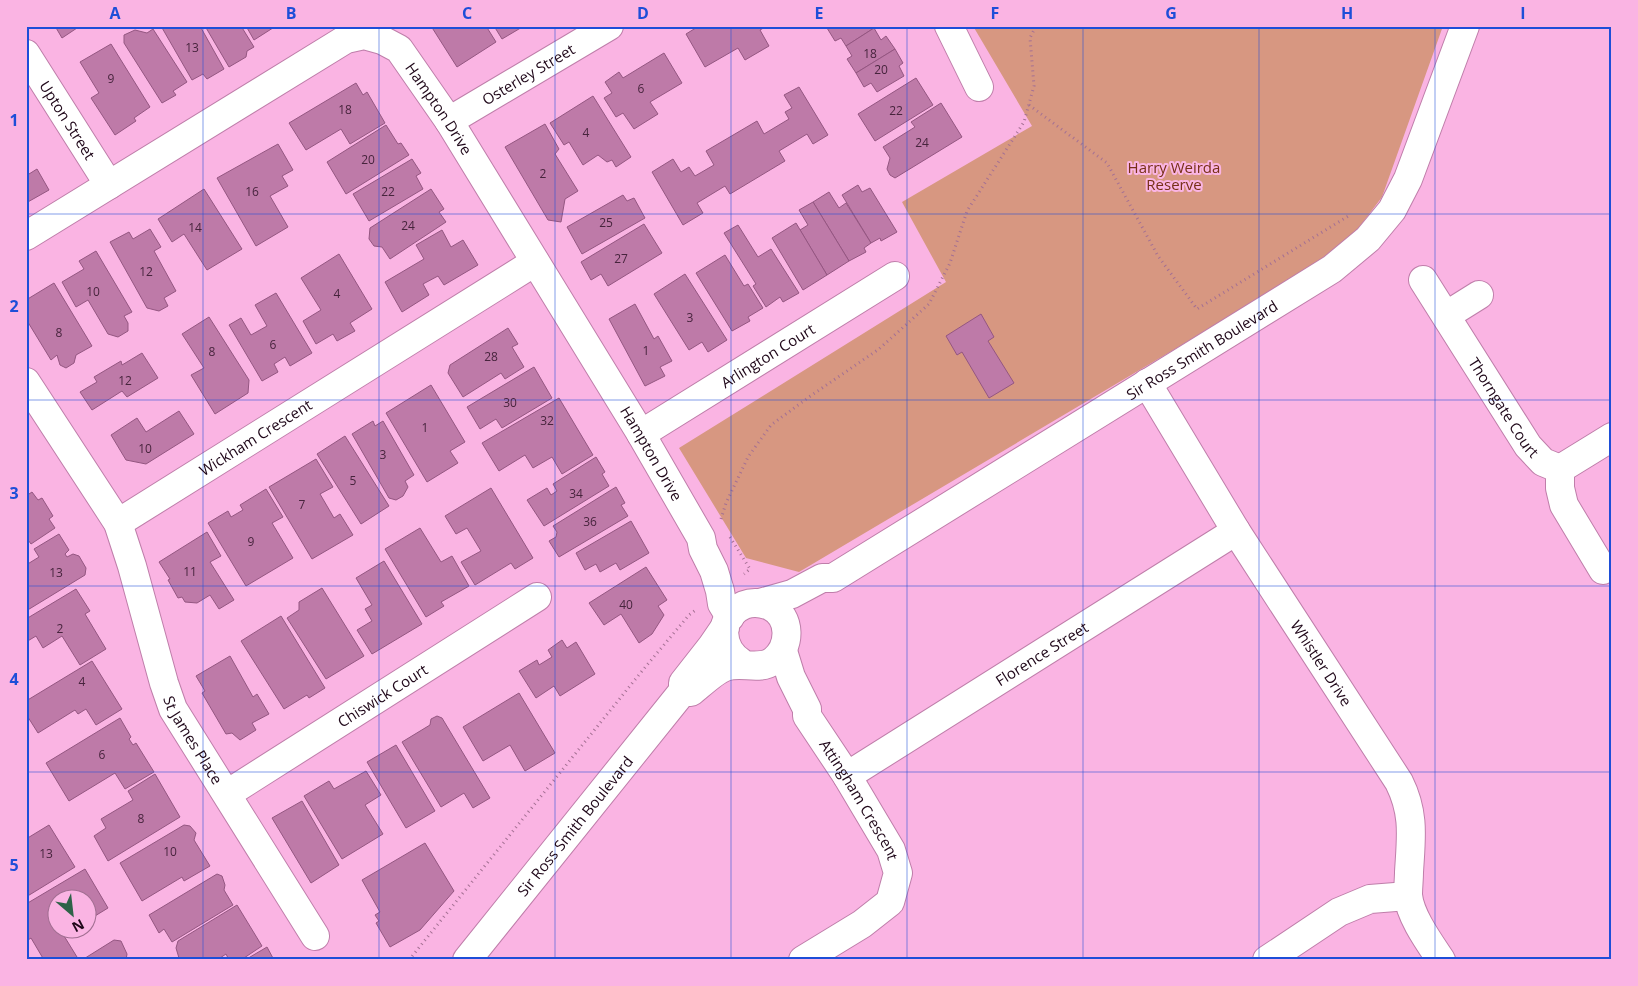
<svg xmlns="http://www.w3.org/2000/svg" width="1638" height="986" font-family="'Open Sans',sans-serif">
  <rect width="100%" height="100%" fill="#fab4e3"/>
  <polygon fill="#d79781" points="973,26 1443,26 1382,197 1342,250 799,572 746,558 679,448 946,282 902,202 1032,126"/>
  <g fill="#be7aa8" stroke="#945681">
    <polygon points="55,26 80,26 62,38"/>
    <polygon points="161,26 200,26 224,69 207,79 203,74 192,80"/>
    <polygon points="205,26 241,26 254,47 247,51 246,57 229,67"/>
    <polygon points="246,26 276,26 254,40"/>
    <polygon points="431,26 486,26 496,42 457,67"/>
    <polygon points="494,26 524,26 502,39"/>
    <polygon points="699,26 767,26 760,30 769,46 745,60 738,48 705,67 686,34"/>
    <polygon points="830,26 873,26 874,28 846,46 841,38 835,41 827,28"/>
    <polygon points="874,28 881,40 886,36 895,49 856,73 847,59 852,56 846,46"/>
    <polygon points="153,29 187,82 173,91 176,95 162,103 124,43 124,35 135,30 147,33"/>
    <polygon points="111,44 150,107 134,118 136,121 115,135 91,98 99,93 80,62"/>
    <polygon points="895,49 903,63 899,66 904,76 877,92 871,83 864,87 856,73"/>
    <polygon points="664,53 682,83 650,102 658,114 634,129 623,113 616,117 604,98 612,93 605,82 619,72 623,78"/>
    <polygon points="916,78 933,105 875,141 858,114"/>
    <polygon points="356,83 363,95 367,92 385,123 350,144 341,129 306,150 289,123"/>
    <polygon points="799,87 828,135 813,144 807,134 779,151 785,161 730,194 725,186 697,203 703,213 683,225 652,172 673,159 681,172 689,167 695,176 714,165 706,151 757,121 764,134 789,119 785,112 792,108 784,95"/>
    <polygon points="593,96 631,157 616,167 612,160 607,162 598,155 583,165 569,142 564,145 550,123"/>
    <polygon points="941,103 962,137 895,178 890,175 887,169 890,158 883,147 915,127 911,122"/>
    <polygon points="545,124 559,149 555,154 578,191 565,199 561,222 548,220 505,147"/>
    <polygon points="386,125 398,144 401,143 409,155 346,194 327,162"/>
    <polygon points="278,144 293,170 282,176 288,186 270,196 288,227 256,246 217,178"/>
    <polygon points="412,159 421,173 416,176 423,189 369,221 353,194"/>
    <polygon points="26,169 29,174 37,169 49,190 26,203"/>
    <polygon points="858,185 862,192 870,188 897,232 881,241 880,238 871,243 842,195"/>
    <polygon points="204,189 242,249 207,270 184,234 172,242 158,219"/>
    <polygon points="431,189 444,209 439,212 446,222 390,259 382,247 374,246 369,239 370,228"/>
    <polygon points="829,192 839,208 846,203 871,243 864,248 866,252 849,261 813,202"/>
    <polygon points="623,195 627,201 634,198 645,218 582,254 567,227"/>
    <polygon points="813,202 849,261 827,275 800,230 808,225 799,210"/>
    <polygon points="796,223 827,275 803,290 772,238"/>
    <polygon points="644,224 662,253 608,286 601,274 591,280 581,262"/>
    <polygon points="738,225 758,257 771,249 799,293 783,302 780,297 766,307 753,286 756,284 724,233"/>
    <polygon points="150,229 161,247 154,251 176,291 164,298 168,306 159,311 147,308 110,242 129,232 133,239"/>
    <polygon points="442,230 451,247 463,240 478,265 444,285 438,276 423,284 429,295 402,312 385,282 424,259 416,245"/>
    <polygon points="96,251 132,312 124,316 128,323 128,331 118,337 108,334 88,300 76,307 62,282 84,269 79,261"/>
    <polygon points="339,254 372,309 350,323 355,331 337,341 333,334 316,344 303,321 321,310 301,278"/>
    <polygon points="725,255 744,286 748,284 763,308 748,317 750,321 732,331 696,273"/>
    <polygon points="685,274 727,340 708,352 702,342 689,350 654,294"/>
    <polygon points="54,283 92,346 76,355 74,363 66,368 60,365 57,355 51,360 26,319 26,300"/>
    <polygon points="276,293 312,353 290,366 285,357 274,364 278,372 262,381 229,325 241,318 251,335 267,326 255,305"/>
    <polygon points="635,304 654,339 658,336 672,361 660,367 665,376 645,386 609,319"/>
    <polygon points="981,314 994,337 988,341 1014,383 989,398 962,352 957,355 946,336"/>
    <polygon points="209,317 249,380 248,393 215,414 191,375 204,368 182,334"/>
    <polygon points="508,328 518,344 512,347 524,367 505,379 501,373 463,397 448,373 450,365"/>
    <polygon points="142,353 158,378 127,397 122,391 92,410 80,392 97,382 94,377 121,361 122,365"/>
    <polygon points="534,367 552,398 502,428 496,419 480,429 467,407"/>
    <polygon points="431,385 465,442 450,451 458,463 427,482 386,413"/>
    <polygon points="559,398 593,455 562,474 552,457 533,468 525,455 499,471 482,443"/>
    <polygon points="179,411 194,434 146,464 126,460 111,435 137,418 146,432"/>
    <polygon points="373,421 375,426 383,421 414,475 405,481 408,487 403,496 396,500 389,498 352,434"/>
    <polygon points="345,436 389,506 361,524 317,454"/>
    <polygon points="596,457 605,472 602,474 609,486 544,526 527,500 547,488 551,495 557,491 553,484"/>
    <polygon points="316,459 333,487 320,494 334,518 340,514 353,535 312,559 269,487"/>
    <polygon points="616,487 625,503 621,505 628,516 559,557 549,541 556,537 557,532 553,526"/>
    <polygon points="491,488 533,558 515,569 511,563 475,585 461,562 481,551 467,528 456,534 445,516"/>
    <polygon points="266,489 283,517 272,523 293,558 246,586 208,523 228,511 231,517 243,510 240,505"/>
    <polygon points="32,492 38,500 42,498 53,516 49,519 55,528 31,544 26,537 26,496"/>
    <polygon points="631,521 649,553 620,570 616,563 600,572 596,564 585,570 576,553"/>
    <polygon points="420,528 441,562 452,556 469,586 441,602 444,606 426,617 385,549"/>
    <polygon points="207,532 221,556 210,562 234,600 219,609 210,595 197,603 185,602 182,597 178,598 168,580 170,579 159,562"/>
    <polygon points="59,534 69,550 65,554 67,557 73,554 79,556 86,568 85,575 26,611 26,565 39,557 34,549"/>
    <polygon points="384,561 422,624 372,654 357,630 372,621 365,609 372,605 356,578"/>
    <polygon points="646,567 667,600 658,606 664,615 652,634 639,643 621,614 604,625 589,603"/>
    <polygon points="322,588 364,656 326,679 287,618 299,610 299,602"/>
    <polygon points="76,589 90,611 85,614 106,649 80,665 62,636 43,648 36,636 26,642 26,619"/>
    <polygon points="281,616 325,688 309,698 307,695 284,709 241,641"/>
    <polygon points="562,640 567,648 576,642 595,674 560,696 554,686 536,698 519,671 537,660 539,665 552,657 548,650"/>
    <polygon points="230,656 253,697 257,694 269,714 252,723 256,730 240,740 232,733 226,734 202,693 205,691 196,676"/>
    <polygon points="92,661 122,709 96,725 86,709 78,714 75,710 38,733 26,714 26,701"/>
    <polygon points="519,693 555,753 525,771 510,745 483,761 463,727"/>
    <polygon points="437,716 442,718 490,798 473,808 464,793 441,807 402,742 430,725 431,719"/>
    <polygon points="120,718 131,737 129,739 133,745 136,743 154,772 125,789 115,773 69,801 46,763"/>
    <polygon points="396,745 435,811 406,828 367,762"/>
    <polygon points="366,771 381,795 365,805 383,834 342,859 304,796 329,781 334,789"/>
    <polygon points="155,774 180,817 108,861 94,836 106,828 101,819 133,800 128,791"/>
    <polygon points="302,801 339,865 311,883 272,818"/>
    <polygon points="49,825 75,867 26,897 26,839"/>
    <polygon points="184,825 190,826 196,833 194,840 210,866 184,881 182,877 142,901 120,863"/>
    <polygon points="425,843 454,891 420,930 390,947 376,923 379,921 375,915 380,912 362,880"/>
    <polygon points="85,869 108,908 90,919 88,916 88,898 58,898 58,928 65,928 61,931 77,957 72,960 44,960 31,938 28,940 26,937 26,904"/>
    <polygon points="217,874 222,876 225,885 224,890 233,905 172,942 164,929 159,933 149,915"/>
    <polygon points="237,905 262,946 241,960 229,960 226,954 217,960 179,958 176,948 178,941"/>
    <polygon points="114,940 121,941 127,954 126,960 82,960"/>
    <polygon points="267,947 274,960 245,960"/>
  </g>
  <g fill="none" stroke-linecap="round" stroke-linejoin="round">
    <defs>
      <g id="minor">
        <polyline points="949,26 979,87"/>
        <path id="s1" d="M 26,54 L 109,185"/>
        <path id="s2" d="M 449,121 L 609,26"/>
        <path id="s3" d="M 26,236 L 346,39 L 364,35 L 382,40 L 399,49 L 449,121 L 641,434 L 701,538 L 703,549 L 714,571 L 720,591 L 722,604 L 730,617"/>
        <path id="s4" d="M 1423,280 L 1528,446 L 1543,462 L 1560,469 L 1560,488 L 1564,505 L 1603,570"/>
        <polyline points="1447,315 1479,295"/>
        <path id="s5" d="M 26,382 L 118,523 L 132,566 L 164,683 L 173,709 L 315,936"/>
        <path id="s6" d="M 1147,383 L 1236,531 L 1399,782 C 1415,814 1411,838 1409,872 C 1409,879 1408,888 1408,895 C 1410,916 1429,942 1441,960"/>
        <path id="s7" d="M 641,434 L 895,276"/>
        <polyline points="1560,469 1612,437"/>
        <path id="s8" d="M 118,523 L 535,262"/>
        <path id="s9" d="M 760,603 L 792,594 L 822,578 L 833,578 L 1332,269 L 1368,239 L 1392,210 L 1408,179 L 1465,26"/>
        <path id="s10" d="M 783,651 L 791,677 L 807,709 L 807,716 L 847,776 L 891,850 L 898,873 L 890,902 L 862,924 L 803,960"/>
        <path d="M 686,692 L 691,692 C 700,685 714,671 725,667 C 741,661 759,671 773,661 C 791,647 792,617 770,606 C 762,603 752,602 744,605 C 716,617 720,649 742,663"/>
        <path id="s11" d="M 847,776 L 1236,531"/>
        <path id="s12" d="M 227,794 L 537,597"/>
        <path id="s13" d="M 467,960 L 683,691 L 683,683 L 712,646 L 725,627"/>
        <polyline points="1267,960 1339,912 1370,899 1408,896"/>
      </g>
    </defs>
    <use href="#minor" stroke="#bf7eaa" stroke-width="30"/>
    <g stroke="#a47093" stroke-width="3" stroke-dasharray="1 4" stroke-linecap="butt">
      <polyline points="1029,105 1107,163 1158,256 1197,309 1350,215"/>
      <polyline points="721,519 726,503 748,457 771,425 809,397 879,349 929,304 950,263 967,211 1024,122 1034,86 1030,38 1036,26"/>
      <polyline points="730,537 750,569 744,574"/>
      <polyline points="409,960 642,671 689,615 697,609"/>
    </g>
    <use href="#minor" stroke="#fff" stroke-width="28"/>
  </g>
  <path fill="none" stroke="#1d4ed8" stroke-width="1" stroke-opacity="0.55" d="M 203,26 L 203,960M 379,26 L 379,960M 555,26 L 555,960M 731,26 L 731,960M 907,26 L 907,960M 1083,26 L 1083,960M 1259,26 L 1259,960M 1435,26 L 1435,960M 26,214 L 1612,214M 26,400 L 1612,400M 26,586 L 1612,586M 26,772 L 1612,772"/>
  <g text-anchor="middle" dominant-baseline="central" stroke-width="4" stroke-linejoin="round" paint-order="stroke">
    <g font-size="12" fill="#47243d">
      <text x="192" y="47">13</text>
      <text x="870" y="53">18</text>
      <text x="881" y="69">20</text>
      <text x="111" y="78">9</text>
      <text x="641" y="88">6</text>
      <text x="345" y="109">18</text>
      <text x="896" y="110">22</text>
      <text x="586" y="132">4</text>
      <text x="922" y="142">24</text>
      <text x="368" y="159">20</text>
      <text x="543" y="173">2</text>
      <text x="252" y="191">16</text>
      <text x="388" y="191">22</text>
      <text x="606" y="222">25</text>
      <text x="408" y="225">24</text>
      <text x="195" y="227">14</text>
      <text x="621" y="258">27</text>
      <text x="146" y="271">12</text>
      <text x="93" y="291">10</text>
      <text x="337" y="293">4</text>
      <text x="690" y="317">3</text>
      <text x="59" y="332">8</text>
      <text x="273" y="344">6</text>
      <text x="646" y="350">1</text>
      <text x="212" y="351">8</text>
      <text x="491" y="356">28</text>
      <text x="125" y="380">12</text>
      <text x="510" y="402">30</text>
      <text x="547" y="420">32</text>
      <text x="425" y="427">1</text>
      <text x="145" y="448">10</text>
      <text x="383" y="454">3</text>
      <text x="353" y="480">5</text>
      <text x="576" y="493">34</text>
      <text x="302" y="504">7</text>
      <text x="590" y="521">36</text>
      <text x="251" y="541">9</text>
      <text x="190" y="571">11</text>
      <text x="56" y="572">13</text>
      <text x="626" y="604">40</text>
      <text x="60" y="628">2</text>
      <text x="82" y="681">4</text>
      <text x="102" y="754">6</text>
      <text x="141" y="818">8</text>
      <text x="170" y="851">10</text>
      <text x="46" y="853">13</text>
    </g>
    <g font-size="15" fill="#1f0719" stroke="#fab4e3">
      <text stroke="none"><textPath href="#s2" startOffset="92">Osterley Street</textPath></text>
      <text stroke="none"><textPath href="#s3" startOffset="504">Hampton Drive</textPath></text>
      <text stroke="none"><textPath href="#s1" startOffset="78">Upton Street</textPath></text>
      <text stroke="none"><textPath href="#s9" startOffset="512">Sir Ross Smith Boulevard</textPath></text>
      <text stroke="none"><textPath href="#s7" startOffset="149">Arlington Court</textPath></text>
      <text stroke="none"><textPath href="#s4" startOffset="151">Thorngate Court</textPath></text>
      <text stroke="none"><textPath href="#s8" startOffset="162">Wickham Crescent</textPath></text>
      <text stroke="none"><textPath href="#s3" startOffset="909">Hampton Drive</textPath></text>
      <text stroke="none"><textPath href="#s11" startOffset="230">Florence Street</textPath></text>
      <text stroke="none"><textPath href="#s6" startOffset="330">Whistler Drive</textPath></text>
      <text stroke="none"><textPath href="#s12" startOffset="184">Chiswick Court</textPath></text>
      <text stroke="none"><textPath href="#s5" startOffset="399">St James Place</textPath></text>
      <text stroke="none"><textPath href="#s10" startOffset="169">Attingham Crescent</textPath></text>
      <text stroke="none"><textPath href="#s13" startOffset="172">Sir Ross Smith Boulevard</textPath></text>
    </g>
    <g font-size="15" fill="#773017" stroke="#fab4e3">
      <text x="1174" y="167">Harry Weirda<tspan x="1174" dy="17">Reserve</tspan></text>
    </g>
  </g>
  <rect width="1638" height="986" fill="none" stroke="#fab4e3" stroke-width="55"/>
  <g transform="translate(72 914) rotate(152)"><circle r="24" fill="#fab4e3" stroke="#a26f92"/>
  <path d="M0-4L9 19L0 12L-9 19Z" fill="#2e6248"/>
  <text y="-8" font-size="14" font-weight="bold" text-anchor="middle" fill="#1f0719">N</text>
  </g>
  <rect x="28" y="28" width="1582" height="930" fill="none" stroke="#1d4ed8" stroke-width="2"/>
  <g font-size="16" text-anchor="middle" font-weight="bold" fill="#1d4ed8">
    <text x="115" y="19">A</text>
    <text x="291" y="19">B</text>
    <text x="467" y="19">C</text>
    <text x="643" y="19">D</text>
    <text x="819" y="19">E</text>
    <text x="995" y="19">F</text>
    <text x="1171" y="19">G</text>
    <text x="1347" y="19">H</text>
    <text x="1523" y="19">I</text>
    <text x="14" y="126">1</text>
    <text x="14" y="312">2</text>
    <text x="14" y="499">3</text>
    <text x="14" y="685">4</text>
    <text x="14" y="871">5</text>
  </g>
</svg>
